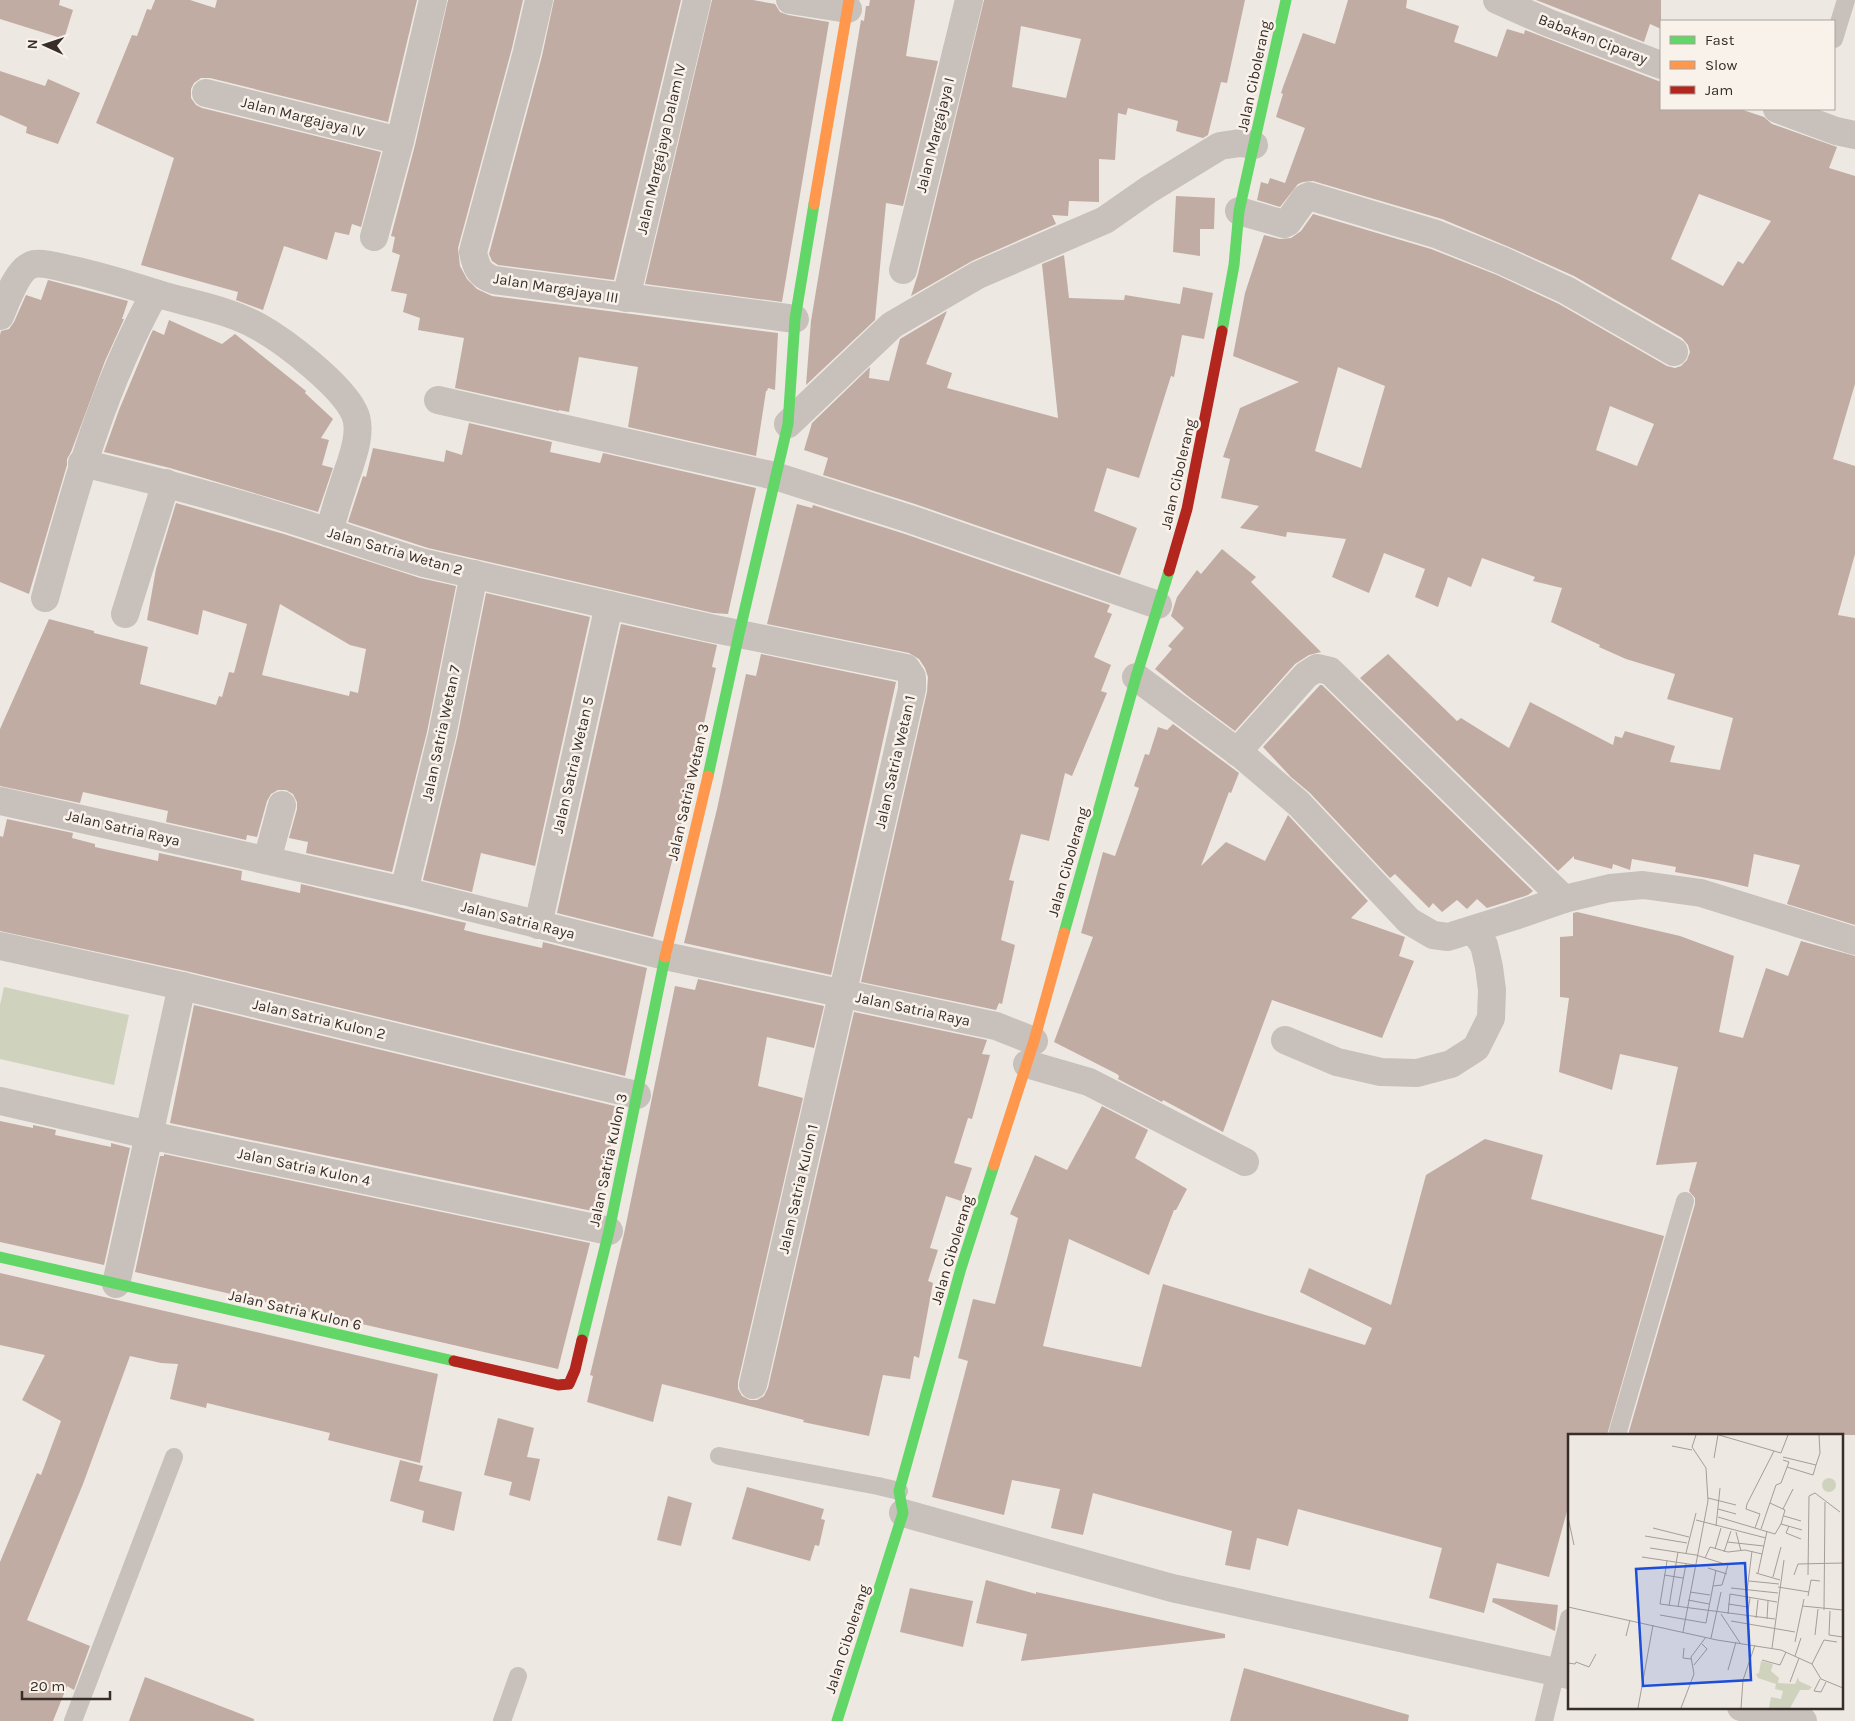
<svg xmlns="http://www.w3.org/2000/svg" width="1855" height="1721" font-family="Karla,sans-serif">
  <rect width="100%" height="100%" fill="#eee8e2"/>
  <polygon fill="#cfd3bd" points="4,987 129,1015 114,1085 0,1059 0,1005"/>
  <g fill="#c1aca4" fill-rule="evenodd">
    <polygon points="0,0 60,0 59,5 73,10 64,39 0,19"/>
    <polygon points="155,0 190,0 215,8 217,0 417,0 388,122 210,78 201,78 194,83 191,89 191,98 196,105 202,108 381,152 361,227 352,224 349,235 335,232 327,260 284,246 263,310 236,300 238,292 141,265 174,158 96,123 132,35 137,36 147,9 151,10"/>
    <polygon points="448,0 523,0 512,48 458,248 460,266 467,279 477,289 492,296 778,333 775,390 768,388 767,391 766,391 756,456 628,427 638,367 579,357 569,412 559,410 559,411 455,388 464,338 418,330 420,318 403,312 407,294 391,291 400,255 392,252 395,237 391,236 415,145"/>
    <polygon points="554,0 681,0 614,280 498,265 492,261 489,254 542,56"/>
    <polygon points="712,0 753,0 775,4 780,12 788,15 829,22 782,302 645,284"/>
    <polygon points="870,0 915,0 906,56 938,61 903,206 886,203 875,320 806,385 811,321 861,20 864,21 866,6 869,6"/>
    <path d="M 984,0 L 1245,0 L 1227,83 L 1221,82 L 1208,135 L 1203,138 L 1182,133 L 1176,131 L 1178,121 L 1128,108 L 1126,115 L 1118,113 L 1115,160 L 1099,159 L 1099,202 L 1069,201 L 1068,216 L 1052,215 L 1056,224 L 972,261 L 911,296 L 918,274 ZM 1021,26 L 1081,39 L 1066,98 L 1012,87 Z"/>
    <path d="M 1348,0 L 1407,0 L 1406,8 L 1459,26 L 1454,42 L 1497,57 L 1507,29 L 1524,34 L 1525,30 L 1661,82 L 1661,109 L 1740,109 L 1764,117 L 1772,124 L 1837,147 L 1829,168 L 1855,176 L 1855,384 L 1833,459 L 1855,466 L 1855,554 L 1838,615 L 1855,618 L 1855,925 L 1787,904 L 1800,865 L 1754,854 L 1748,887 L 1718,880 L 1675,872 L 1676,867 L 1632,859 L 1630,870 L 1613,864 L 1612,869 L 1574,859 L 1574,856 L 1558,871 L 1360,678 L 1388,654 L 1457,721 L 1461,718 L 1509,748 L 1530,702 L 1613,745 L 1615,736 L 1622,738 L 1625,731 L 1675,746 L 1670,762 L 1720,770 L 1733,718 L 1667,699 L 1675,674 L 1626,659 L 1599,647 L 1600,645 L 1551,622 L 1562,588 L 1533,581 L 1535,577 L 1482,558 L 1471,587 L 1448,577 L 1438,607 L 1415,597 L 1425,569 L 1384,553 L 1369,593 L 1332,577 L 1346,539 L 1287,532 L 1286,537 L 1240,528 L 1259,506 L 1221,498 L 1230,459 L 1223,457 L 1240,408 L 1299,382 L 1233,356 L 1245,293 L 1264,235 L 1280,239 L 1291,238 L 1301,231 L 1313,214 L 1431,249 L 1497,275 L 1559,304 L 1667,366 L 1675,368 L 1681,366 L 1687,360 L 1690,352 L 1688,345 L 1682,338 L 1574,276 L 1509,247 L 1442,219 L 1313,181 L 1303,182 L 1298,184 L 1280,207 L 1257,200 L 1261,182 L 1268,184 L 1270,178 L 1285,183 L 1305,128 L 1276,117 L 1283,94 L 1281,93 L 1283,87 L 1303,33 L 1335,44 ZM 1699,194 L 1771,221 L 1743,264 L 1738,261 L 1723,286 L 1671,259 ZM 1338,367 L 1385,386 L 1361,468 L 1315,451 ZM 1610,406 L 1654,424 L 1637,466 L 1596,450 Z"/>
    <polygon points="1536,0 1661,0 1661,29 1650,24 1644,42"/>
    <polygon points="0,71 45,86 48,79 80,93 58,144 26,133 27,127 0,115"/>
    <polygon points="1176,196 1215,198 1214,229 1200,229 1200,256 1173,252"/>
    <polygon points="1064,255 1069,298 1124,300 1125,295 1180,304 1183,287 1213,293 1204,339 1182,335 1174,377 1171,376 1139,478 1107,468 1094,511 1137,528 1120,575 915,504 823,475 828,458 804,450 812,423 870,367 869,378 889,381 900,339 947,311 926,364 952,373 947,388 1058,418 1042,264"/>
    <polygon points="48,280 128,301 122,319 124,319 105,361 71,452 67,459 67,465 29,594 0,582 0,335 1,331 9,329 14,322 26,295 41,300"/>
    <polygon points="169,320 222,344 235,334 306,391 305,393 333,419 321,438 329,440 322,465 333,468 318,512 170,468 104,452 119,410 150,336 153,330 164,335"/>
    <polygon points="469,423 552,442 550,452 600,463 603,453 756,488 728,614 713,613 428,548 348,522 363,476 366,477 373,448 444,462 446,450 462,455"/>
    <path d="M 176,503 L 284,534 L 420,578 L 456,586 L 427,732 L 392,872 L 306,853 L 308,842 L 289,838 L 297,809 L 297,802 L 293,794 L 286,790 L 278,790 L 271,794 L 267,801 L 257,837 L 247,835 L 246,840 L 166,822 L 168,811 L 83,792 L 80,803 L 0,786 L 0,729 L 49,619 L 94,631 L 94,633 L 148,647 L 140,684 L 216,705 L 219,696 L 222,697 L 229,672 L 234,673 L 247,624 L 203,610 L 198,635 L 147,620 L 156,569 ZM 280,604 L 350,645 L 366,649 L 358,693 L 350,691 L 349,696 L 262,675 Z"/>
    <polygon points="797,504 812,508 813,505 905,534 1110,605 1107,612 1112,614 1094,657 1111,665 1101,691 1107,693 1072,776 1065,773 1049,841 1021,834 1009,880 1014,881 1001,940 1015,945 1002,1004 999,1003 996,1010 861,982 927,692 928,677 925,668 919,659 909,653 767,624"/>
    <polygon points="1222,549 1256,577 1251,582 1321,652 1309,655 1295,664 1235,731 1188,696 1155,669 1172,649 1168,646 1184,628 1171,616 1177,597 1197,570 1201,574"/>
    <polygon points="486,593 590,617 535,866 481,853 472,892 423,880 457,738"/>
    <polygon points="621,624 717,645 712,667 716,668 687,801 653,937 557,913"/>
    <polygon points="761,654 896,682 831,975 684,943 717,809 746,674 756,676"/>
    <polygon points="1320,685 1322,685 1533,891 1528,895 1487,908 1477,899 1467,909 1457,900 1442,912 1433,903 1429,908 1395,874 1390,878 1310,793 1291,777 1263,747"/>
    <polygon points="1173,724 1239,773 1231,793 1229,792 1201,866 1226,842 1265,861 1288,815 1368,901 1351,918 1405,937 1399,956 1414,961 1382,1038 1272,1000 1223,1132 1163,1100 1162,1102 1118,1079 1119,1076 1117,1074 1054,1042 1093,937 1081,933 1103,852 1115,856 1139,788 1134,786 1145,754 1149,755 1158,727 1167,730"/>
    <polygon points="7,819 73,833 72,838 95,844 95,847 158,861 159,853 242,871 241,880 300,893 301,884 466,923 464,930 480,934 542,948 543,942 647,968 625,1076 186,971 0,931 0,836 3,837"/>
    <polygon points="1577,912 1680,936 1734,956 1719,1032 1743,1038 1766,968 1788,976 1801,941 1855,956 1855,1435 1628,1435 1695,1204 1695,1198 1689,1191 1697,1162 1656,1165 1678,1067 1620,1054 1612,1090 1559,1072 1569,998 1560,997 1560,937 1573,936 1573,913"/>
    <polygon points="698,979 824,1006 814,1048 767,1037 758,1086 803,1098 738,1382 738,1389 742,1396 750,1400 757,1400 764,1396 768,1388 854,1012 987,1040 982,1054 990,1055 972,1119 968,1118 954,1163 972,1168 961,1201 946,1196 930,1248 938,1250 928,1281 933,1283 919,1358 914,1356 910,1379 883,1375 869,1436 803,1422 804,1420 662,1384 653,1422 587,1402 593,1376 590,1375 624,1234 675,986 695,990"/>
    <polygon points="194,1005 619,1107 597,1212 170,1123"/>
    <polygon points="1102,1106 1148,1130 1135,1158 1187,1189 1176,1210 1174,1210 1149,1275 1069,1239 1043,1346 1141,1367 1163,1284 1365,1345 1372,1328 1300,1292 1309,1268 1391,1305 1426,1175 1485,1139 1543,1155 1531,1199 1664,1236 1607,1435 1569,1435 1569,1504 1549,1577 1497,1563 1484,1613 1429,1598 1442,1548 1298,1509 1288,1546 1257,1538 1250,1570 1225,1565 1232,1531 1093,1493 1083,1535 1051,1528 1060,1489 1012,1480 1004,1515 932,1497 968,1361 958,1358 973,1299 995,1304 1018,1218 1010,1214 1035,1155 1067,1170"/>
    <polygon points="0,1121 33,1128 33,1125 56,1130 55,1135 111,1147 111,1143 130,1148 104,1265 0,1242"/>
    <polygon points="164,1154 590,1243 558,1369 135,1272 160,1156 164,1156"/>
    <polygon points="0,1273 438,1374 420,1463 328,1440 330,1433 207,1403 206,1408 170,1399 178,1364 161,1363 130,1356 83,1484 27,1620 90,1646 74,1690 67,1686 53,1721 0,1721 0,1562 37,1473 41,1475 61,1421 22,1400 45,1355 0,1345"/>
    <polygon points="498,1418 534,1428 527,1457 540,1459 530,1501 509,1495 512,1482 484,1475"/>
    <polygon points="400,1460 423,1466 419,1481 462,1492 454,1531 422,1522 424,1511 390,1501"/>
    <polygon points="747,1487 824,1509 821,1519 825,1520 819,1546 815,1545 810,1561 732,1539"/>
    <polygon points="668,1496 692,1503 681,1546 657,1540"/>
    <polygon points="986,1580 1036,1594 1036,1592 1225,1634 1225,1638 1021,1661 1027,1634 976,1623"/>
    <polygon points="910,1588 973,1601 963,1647 900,1632"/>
    <polygon points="1493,1598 1558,1605 1555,1631 1492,1602"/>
    <polygon points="1244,1668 1409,1715 1408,1721 1230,1721"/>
    <polygon points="145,1677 254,1719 254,1721 129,1721"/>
  </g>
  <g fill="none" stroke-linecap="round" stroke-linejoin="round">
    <g stroke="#c7c0bb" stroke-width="18">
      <polyline points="1834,39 1846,0"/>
      <polyline points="1617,1435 1685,1201"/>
      <polyline points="719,1456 878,1486 899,1491"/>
      <polyline points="73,1721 174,1457"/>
      <polyline points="502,1721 518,1676"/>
      <polyline points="1544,1721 1569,1618"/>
    </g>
    <g stroke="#c7c0bb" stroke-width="28">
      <path d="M 539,0 L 527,52 L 473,252 C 476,267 479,275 494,280 L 795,319"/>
      <polyline points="790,0 848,9"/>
      <polyline points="1497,0 1549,23 1661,65"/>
      <polyline points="206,93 400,141"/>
      <polyline points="1777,109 1836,131 1855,135"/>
      <polyline points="1239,211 1284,224 1288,222 1305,198 1309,196 1436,234 1503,261 1566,290 1674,352"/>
      <polyline points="374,237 400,141 433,0"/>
      <polyline points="903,270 969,0"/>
      <polyline points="626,298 697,0"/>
      <path d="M 0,316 C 6,302 18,267 34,264 C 45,262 58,267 68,269 C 98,275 126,284 155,293 C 190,304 227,309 259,327 C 286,342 341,385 354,412 C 365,433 348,468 342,489 C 337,503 333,518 329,532"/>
      <polyline points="438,400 775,476 910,519 1158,605"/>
      <polyline points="788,424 892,325 978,275 1105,220 1148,190 1220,146 1240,143 1254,145"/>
      <path d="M 82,463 C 145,478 208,494 269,513 C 321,528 372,548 424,563 L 710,628 L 906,668 L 912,677 L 912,689 L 753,1385"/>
      <path d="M 45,598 C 74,493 101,389 155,293"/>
      <polyline points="125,614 166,483"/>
      <polyline points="1136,677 1243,756 1299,804 1409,921 1433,935 1448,937 1515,916 1564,899 1610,888 1643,885 1701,893 1855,941"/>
      <polyline points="1237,752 1306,675 1317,668 1330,671 1564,899"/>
      <polyline points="0,801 404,891 665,956 996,1026 1034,1041"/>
      <polyline points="267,860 282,805"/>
      <polyline points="404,891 442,735 474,574"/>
      <polyline points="538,925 609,605"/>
      <polyline points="0,946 182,986 637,1095"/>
      <polyline points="1285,1040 1337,1062 1381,1072 1417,1073 1451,1064 1476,1048 1491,1018 1492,990 1489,967 1484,945 1473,930"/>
      <polyline points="1027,1064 1089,1082 1245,1162"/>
      <polyline points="0,1101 149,1135 609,1231"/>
      <polyline points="116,1284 182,986"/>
      <polyline points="903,1513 1172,1588 1569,1675"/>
      <polyline points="1741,1707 1803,1721"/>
    </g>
    <g stroke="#63d668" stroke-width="11">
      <polyline points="1222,331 1234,265 1239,211 1286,0"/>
      <polyline points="708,776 739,634 788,424 795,319 814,204"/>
      <polyline points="1064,933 1136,677 1169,571"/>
      <polyline points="0,1257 454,1361"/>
      <polyline points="582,1340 609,1231 665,957"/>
      <polyline points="837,1721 903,1513 899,1491 961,1268 994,1165"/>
    </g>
    <g stroke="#ff974d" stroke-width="11">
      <polyline points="814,204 849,0"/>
      <polyline points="665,957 708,776"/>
      <polyline points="994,1165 1034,1041 1064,933"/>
    </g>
    <g stroke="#b3261e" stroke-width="11">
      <polyline points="1169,571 1187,509 1222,331"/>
      <polyline points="454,1361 558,1385 569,1384 575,1370 582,1340"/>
    </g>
  </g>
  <g text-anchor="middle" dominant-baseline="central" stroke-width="5" stroke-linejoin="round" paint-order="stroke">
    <g font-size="15" fill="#372d29" stroke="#f9f2ea">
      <text transform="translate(1593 39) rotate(21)">Babakan Ciparay</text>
      <text transform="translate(1254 76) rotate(-78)">Jalan Cibolerang</text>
      <text transform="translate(303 117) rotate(14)">Jalan Margajaya IV</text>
      <text transform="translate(935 135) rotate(-76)">Jalan Margajaya I</text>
      <text transform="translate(661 149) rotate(-77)">Jalan Margajaya Dalam IV</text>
      <text transform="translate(556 288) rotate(9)">Jalan Margajaya III</text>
      <text transform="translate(1178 474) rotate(-77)">Jalan Cibolerang</text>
      <text transform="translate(395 551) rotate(16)">Jalan Satria Wetan 2</text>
      <text transform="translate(441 733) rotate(-78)">Jalan Satria Wetan 7</text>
      <text transform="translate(895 762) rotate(-77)">Jalan Satria Wetan 1</text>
      <text transform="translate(573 765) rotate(-77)">Jalan Satria Wetan 5</text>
      <text transform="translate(688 792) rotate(-77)">Jalan Satria Wetan 3</text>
      <text transform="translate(123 828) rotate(13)">Jalan Satria Raya</text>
      <text transform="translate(1068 862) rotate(-74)">Jalan Cibolerang</text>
      <text transform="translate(518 920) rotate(14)">Jalan Satria Raya</text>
      <text transform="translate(913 1009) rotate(12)">Jalan Satria Raya</text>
      <text transform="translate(319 1019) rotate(13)">Jalan Satria Kulon 2</text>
      <text transform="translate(608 1160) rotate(-78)">Jalan Satria Kulon 3</text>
      <text transform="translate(304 1167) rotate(12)">Jalan Satria Kulon 4</text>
      <text transform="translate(798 1189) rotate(-77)">Jalan Satria Kulon 1</text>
      <text transform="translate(952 1250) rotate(-73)">Jalan Cibolerang</text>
      <text transform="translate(295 1310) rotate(13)">Jalan Satria Kulon 6</text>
      <text transform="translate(847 1639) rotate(-72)">Jalan Cibolerang</text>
    </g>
  </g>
  <g transform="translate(1568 1434)">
    <rect width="275" height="275" fill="#eee8e2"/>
    <path d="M254 51a7 7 0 1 1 14 0a7 7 0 1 1-14 0ZM 193,227 L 205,230 L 203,237 L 211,244 L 210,249 L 227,250 L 230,243 L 231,247 L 244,253 L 241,256 L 232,256 L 222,274 L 201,274 L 203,263 L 213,265 L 215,257 L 207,255 L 208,250 L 190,244 L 188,240 L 191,239 Z" fill="#cfd3bd"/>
    <path fill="none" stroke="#a59d98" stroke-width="1" d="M 151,1 L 213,19 L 220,1M 104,12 L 124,16M 215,23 L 248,31 L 252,19 L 251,1M 146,24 L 150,1M 219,33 L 245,41 L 248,31M 140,64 L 168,71M 202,69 L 217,76 L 213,90 L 234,96M 150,75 L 168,80M 215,75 L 225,55M 216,82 L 233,87M 0,83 L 6,111M 150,83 L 207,100 L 213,90M 128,86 L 198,104M 148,92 L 152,54M 221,92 L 218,99 L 233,105M 85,94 L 121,103M 187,94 L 192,80 L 178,75 L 179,70 L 206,17M 193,95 L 208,51 L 213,49 L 221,28 L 215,26M 168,98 L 173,117M 77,102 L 119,109M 159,108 L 196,112M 82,114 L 128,121 L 160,131 L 154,151 L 145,152M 147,115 L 153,94M 156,118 L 163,97M 118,119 L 128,79M 74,123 L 127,131M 137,124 L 142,113 L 160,118 L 177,116 L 194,120M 99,127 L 92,170 L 207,185M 140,134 L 159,140M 188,139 L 212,146M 190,139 L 199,97M 96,141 L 115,144M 226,141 L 230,130 L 275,129M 240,141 L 241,62 L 247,59 L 272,78M 205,143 L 213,113M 181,147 L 211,150M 210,153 L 241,158M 163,154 L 210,159M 179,157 L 184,117M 122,158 L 142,161M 240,162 L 243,146 L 252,147M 120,166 L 141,170M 160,170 L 180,173M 101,172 L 110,118M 234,172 L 275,176M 0,173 L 149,206 L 213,216 L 244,230 L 253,245 L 275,254M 110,173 L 118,130M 256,176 L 257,68M 262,177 L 261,201 L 275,203M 153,180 L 172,209M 160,180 L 162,160 L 209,168M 92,181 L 138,189 L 148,136M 179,183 L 182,164M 188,184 L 190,166M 199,185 L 200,167M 163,187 L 227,198M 115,198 L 140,67 L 138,34 L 124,13 L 128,1M 247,201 L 250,175M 58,202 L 62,186M 143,204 L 153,158M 227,208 L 236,165M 116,214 L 115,224 L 123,225M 204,214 L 216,126M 227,222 L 233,204M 194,226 L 212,231 L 218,218M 0,229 L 7,230 L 8,228 L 21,233 L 28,220M 244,230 L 256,206 L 269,208M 126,231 L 139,215 L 134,210M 160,236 L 168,208M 252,245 L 246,257 L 253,258 L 258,248M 222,248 L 231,224M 70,274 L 85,191M 113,274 L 126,240 L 123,223 L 138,203M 173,274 L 175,246 L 187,211"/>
    <path fill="#1d4ed8" fill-opacity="0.15" stroke="#1d4ed8" stroke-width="2.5" d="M 177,129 L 183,246 L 75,252 L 68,135 Z"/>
    <rect width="275" height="275" fill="none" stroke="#372d29" stroke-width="2.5"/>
  </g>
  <rect x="1660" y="20" width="175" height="90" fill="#f9f2ea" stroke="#aba39d"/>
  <rect x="1670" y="36" width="25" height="8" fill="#63d668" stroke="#aba39d"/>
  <text x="1705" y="45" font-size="15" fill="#372d29">Fast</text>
  <rect x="1670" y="61" width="25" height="8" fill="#ff974d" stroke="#aba39d"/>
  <text x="1705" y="70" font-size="15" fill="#372d29">Slow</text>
  <rect x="1670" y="86" width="25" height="8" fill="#b3261e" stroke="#aba39d"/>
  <text x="1705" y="95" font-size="15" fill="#372d29">Jam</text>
  <g transform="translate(45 45) rotate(273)" stroke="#f9f2ea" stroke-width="4" paint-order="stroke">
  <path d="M0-4L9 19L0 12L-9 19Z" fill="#372d29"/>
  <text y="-8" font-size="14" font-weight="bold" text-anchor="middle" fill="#372d29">N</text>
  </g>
  <path d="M22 1691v8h88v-8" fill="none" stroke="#372d29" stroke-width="2.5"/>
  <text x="30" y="1691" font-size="15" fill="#372d29" stroke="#f9f2ea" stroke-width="4" paint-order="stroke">20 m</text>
</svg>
